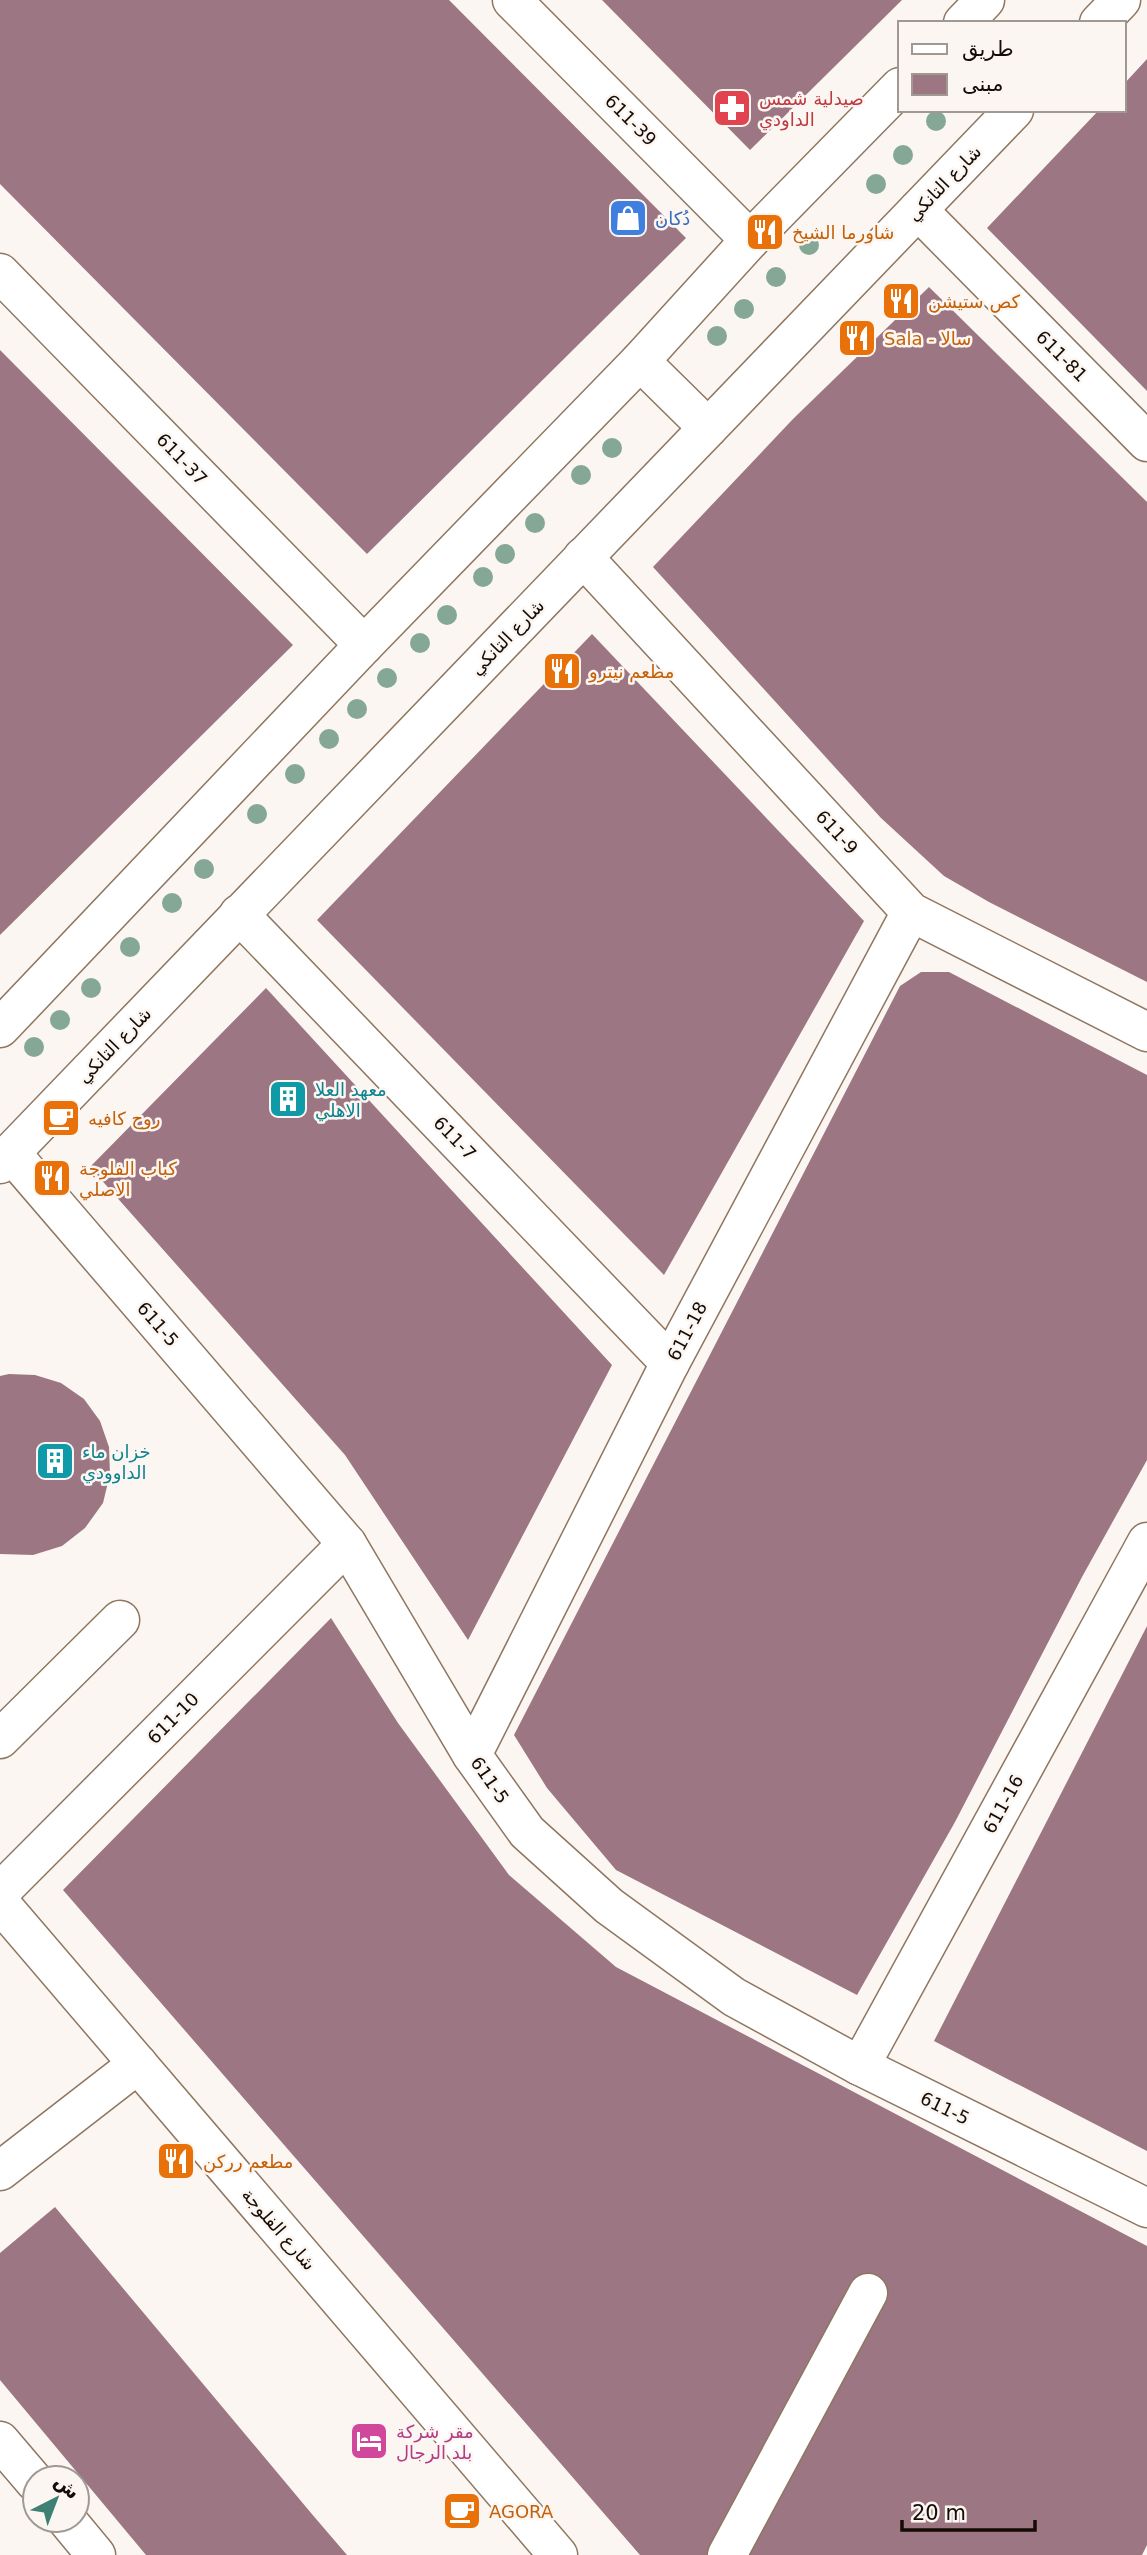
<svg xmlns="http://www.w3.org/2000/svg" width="1147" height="2555" font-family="'DejaVu Sans','Noto Sans Arabic',sans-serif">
  <rect width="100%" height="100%" fill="#fbf6f1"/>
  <g fill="#9c7682">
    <polygon points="0,0 449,0 686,238 367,554 0,184"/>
    <polygon points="602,0 902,0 750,150"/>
    <polygon points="1147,59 1147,391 987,228 1099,110 1124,110 1124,84"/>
    <polygon points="929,287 1147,502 1147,982 989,902 944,876 881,818 653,567 793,419"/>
    <polygon points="0,350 293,645 0,935"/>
    <polygon points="592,634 864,921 664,1275 317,920"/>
    <polygon points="921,972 949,972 1147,1075 1147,1460 1082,1577 955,1822 857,1995 616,1870 547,1788 514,1735 900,986"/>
    <polygon points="266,988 612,1365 468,1640 345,1455 90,1167"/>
    <polygon points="9,1374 35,1375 61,1383 84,1399 100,1421 109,1447 110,1474 103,1503 85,1528 62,1546 33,1555 0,1554 0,1376"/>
    <polygon points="331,1618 398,1723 509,1875 616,1967 1147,2246 1147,2545 1142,2555 640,2555 63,1890"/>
    <polygon points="1147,1626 1147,2151 934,2041"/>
    <polygon points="55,2207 311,2513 347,2555 146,2555 0,2380 0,2253"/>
  </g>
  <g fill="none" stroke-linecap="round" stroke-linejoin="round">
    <defs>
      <g id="minor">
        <polyline points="512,0 750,240"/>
        <polyline points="963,23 985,0"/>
        <polyline points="1099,23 1121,0"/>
        <polyline points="918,210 1147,442"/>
        <polyline points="0,273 364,645"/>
        <polyline points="640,361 708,428"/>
        <polyline points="583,557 911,912 1147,1032"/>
        <polyline points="239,914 670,1363"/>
        <polyline points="0,1028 364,645 640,361 750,240 900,87"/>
        <polyline points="11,1153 347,1544 472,1755 527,1832 609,1906 734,1997 860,2066 1147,2208"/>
        <polyline points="0,1164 1014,110"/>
        <polyline points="0,1739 120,1620"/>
        <polyline points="472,1755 670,1363 911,912"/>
        <polyline points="0,1892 347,1544"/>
        <polyline points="0,1903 558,2555"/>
        <polyline points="860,2066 1147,1542"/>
        <polyline points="0,2171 138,2064"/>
        <polyline points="0,2441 35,2482"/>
        <polyline points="67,2520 96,2555"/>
        <polyline points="727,2555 868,2293"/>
      </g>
    </defs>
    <use href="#minor" stroke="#8f7660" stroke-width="41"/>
    <use href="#minor" stroke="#fff" stroke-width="38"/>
  </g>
  <g fill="#85a795">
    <circle cx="936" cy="121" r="10"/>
    <circle cx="903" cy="155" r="10"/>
    <circle cx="876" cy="184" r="10"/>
    <circle cx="809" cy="245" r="10"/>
    <circle cx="776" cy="277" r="10"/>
    <circle cx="744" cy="309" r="10"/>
    <circle cx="717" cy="336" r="10"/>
    <circle cx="612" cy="448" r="10"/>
    <circle cx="581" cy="475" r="10"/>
    <circle cx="535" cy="523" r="10"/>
    <circle cx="505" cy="554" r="10"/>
    <circle cx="483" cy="577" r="10"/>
    <circle cx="447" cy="615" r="10"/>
    <circle cx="420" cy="643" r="10"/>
    <circle cx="387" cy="678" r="10"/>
    <circle cx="357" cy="709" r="10"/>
    <circle cx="329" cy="739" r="10"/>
    <circle cx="295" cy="774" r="10"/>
    <circle cx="257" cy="814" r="10"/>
    <circle cx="204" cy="869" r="10"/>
    <circle cx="172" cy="903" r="10"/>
    <circle cx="130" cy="947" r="10"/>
    <circle cx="91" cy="988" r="10"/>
    <circle cx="60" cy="1020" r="10"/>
    <circle cx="34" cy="1047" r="10"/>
  </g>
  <defs>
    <symbol id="pharmacy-square" viewBox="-11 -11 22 22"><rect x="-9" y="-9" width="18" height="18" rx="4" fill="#e0444e" stroke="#fbf6f1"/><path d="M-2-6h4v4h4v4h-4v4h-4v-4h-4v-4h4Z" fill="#fff"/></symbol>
    <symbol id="shop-square" viewBox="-11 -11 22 22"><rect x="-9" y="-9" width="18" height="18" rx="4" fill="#3f7fe0" stroke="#fbf6f1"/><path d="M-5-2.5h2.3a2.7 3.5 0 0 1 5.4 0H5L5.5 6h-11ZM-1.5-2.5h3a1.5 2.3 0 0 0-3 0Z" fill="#fff"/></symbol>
    <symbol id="restaurant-square" viewBox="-11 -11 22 22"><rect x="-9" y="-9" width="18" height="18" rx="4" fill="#e8710a" stroke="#fbf6f1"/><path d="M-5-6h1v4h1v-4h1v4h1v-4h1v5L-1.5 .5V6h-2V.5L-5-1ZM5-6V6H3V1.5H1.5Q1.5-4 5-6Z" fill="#fff"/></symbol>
    <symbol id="building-square" viewBox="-11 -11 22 22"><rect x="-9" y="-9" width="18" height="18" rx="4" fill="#0f9aa8" stroke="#fbf6f1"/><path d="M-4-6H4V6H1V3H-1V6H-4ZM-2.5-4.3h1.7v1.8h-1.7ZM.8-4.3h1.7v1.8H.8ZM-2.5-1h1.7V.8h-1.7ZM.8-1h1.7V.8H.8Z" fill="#fff"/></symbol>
    <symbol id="cafe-square" viewBox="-11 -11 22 22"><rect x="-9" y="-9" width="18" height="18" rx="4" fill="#e8710a" stroke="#fbf6f1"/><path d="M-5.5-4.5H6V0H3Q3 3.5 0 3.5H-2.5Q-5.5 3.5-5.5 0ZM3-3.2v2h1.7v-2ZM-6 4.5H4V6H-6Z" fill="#fff"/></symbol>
    <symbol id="hotel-square" viewBox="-11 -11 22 22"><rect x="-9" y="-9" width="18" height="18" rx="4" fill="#d1479c" stroke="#fbf6f1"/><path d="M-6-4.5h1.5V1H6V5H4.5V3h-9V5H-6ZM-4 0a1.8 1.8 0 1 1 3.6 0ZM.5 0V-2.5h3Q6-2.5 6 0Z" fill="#fff"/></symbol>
  </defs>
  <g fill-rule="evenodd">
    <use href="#pharmacy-square" x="710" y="86" width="44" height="44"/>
    <use href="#shop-square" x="606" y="196" width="44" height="44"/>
    <use href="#restaurant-square" x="743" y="210" width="44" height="44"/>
    <use href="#restaurant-square" x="879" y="279" width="44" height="44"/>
    <use href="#restaurant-square" x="835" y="316" width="44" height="44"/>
    <use href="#restaurant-square" x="540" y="649" width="44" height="44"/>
    <use href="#building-square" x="266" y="1077" width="44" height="44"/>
    <use href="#cafe-square" x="39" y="1096" width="44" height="44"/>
    <use href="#restaurant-square" x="30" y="1156" width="44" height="44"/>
    <use href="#building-square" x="33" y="1439" width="44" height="44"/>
    <use href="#restaurant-square" x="154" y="2139" width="44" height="44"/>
    <use href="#hotel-square" x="347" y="2419" width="44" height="44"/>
    <use href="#cafe-square" x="440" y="2489" width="44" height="44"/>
  </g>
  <g text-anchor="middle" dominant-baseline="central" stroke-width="5" stroke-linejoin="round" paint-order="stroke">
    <g font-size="18" fill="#be3a42" stroke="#fbf6f1" text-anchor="start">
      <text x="759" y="98">صيدلية شمس<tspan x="759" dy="21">الداودي</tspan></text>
    </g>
    <g font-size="18" fill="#150c05" stroke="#fbf6f1">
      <text transform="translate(631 120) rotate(45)">611-39</text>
      <text transform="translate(944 183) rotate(-46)">شارع التانكي</text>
      <text transform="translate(1062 356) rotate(45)">611-81</text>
      <text transform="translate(182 459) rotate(46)">611-37</text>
      <text transform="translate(507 637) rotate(-46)">شارع التانكي</text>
      <text transform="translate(837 832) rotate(47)">611-9</text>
      <text transform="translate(114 1045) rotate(-46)">شارع التانكي</text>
      <text transform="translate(455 1138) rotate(46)">611-7</text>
      <text transform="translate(158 1324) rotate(49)">611-5</text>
      <text transform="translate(687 1331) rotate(-62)">611-18</text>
      <text transform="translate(173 1718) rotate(-45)">611-10</text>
      <text transform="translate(490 1780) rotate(55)">611-5</text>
      <text transform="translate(1003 1804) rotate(-61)">611-16</text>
      <text transform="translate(945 2108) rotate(26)">611-5</text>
      <text transform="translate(279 2229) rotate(49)">شارع الفلوجة</text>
    </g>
    <g font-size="18" fill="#366cbe" stroke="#fbf6f1" text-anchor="start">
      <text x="655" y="218">دُكان</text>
    </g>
    <g font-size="18" fill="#c56008" stroke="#fbf6f1" text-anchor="start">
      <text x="792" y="232">شاورما الشيخ</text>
      <text x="928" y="301">كص ستيشن</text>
      <text x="884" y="338">Sala - سالا</text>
      <text x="589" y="671">مطعم نيترو</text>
      <text x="88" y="1118">روح كافيه</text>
      <text x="79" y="1168">كباب الفلوجة<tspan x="79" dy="21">الاصلي</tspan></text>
      <text x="203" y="2161">مطعم رركن</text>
      <text x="489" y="2511">AGORA</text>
    </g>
    <g font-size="18" fill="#0d838f" stroke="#fbf6f1" text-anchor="start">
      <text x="315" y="1089">معهد العلا<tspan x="315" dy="21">الاهلي</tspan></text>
      <text x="82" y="1451">خزان ماء<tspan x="82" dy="21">الداوودي</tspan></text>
    </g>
    <g font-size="18" fill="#b23c85" stroke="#fbf6f1" text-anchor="start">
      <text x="396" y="2431">مقر شركة<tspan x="396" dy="21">بلد الرجال</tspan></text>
    </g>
  </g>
  <rect x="898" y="21" width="228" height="91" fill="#fbf6f1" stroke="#9f9893" stroke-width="2"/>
  <rect x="912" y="44" width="35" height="10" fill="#ffffff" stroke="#9f9893" stroke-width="2"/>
  <text x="962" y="56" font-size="21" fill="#150c05">طريق</text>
  <rect x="912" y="74" width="35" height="21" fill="#9c7682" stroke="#9f9893" stroke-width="2"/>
  <text x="962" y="91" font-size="21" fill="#150c05">مبنى</text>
  <g transform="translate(56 2499) rotate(42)"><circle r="33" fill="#fbf6f1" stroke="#9f9893" stroke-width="2"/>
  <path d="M0-5L12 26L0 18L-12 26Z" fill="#3e8071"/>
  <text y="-10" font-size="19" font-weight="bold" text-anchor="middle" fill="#150c05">ش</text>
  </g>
  <path d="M902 2520v10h133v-10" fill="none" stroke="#150c05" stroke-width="3.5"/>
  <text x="912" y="2520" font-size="21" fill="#150c05" stroke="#fbf6f1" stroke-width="5" paint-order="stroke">20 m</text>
</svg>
